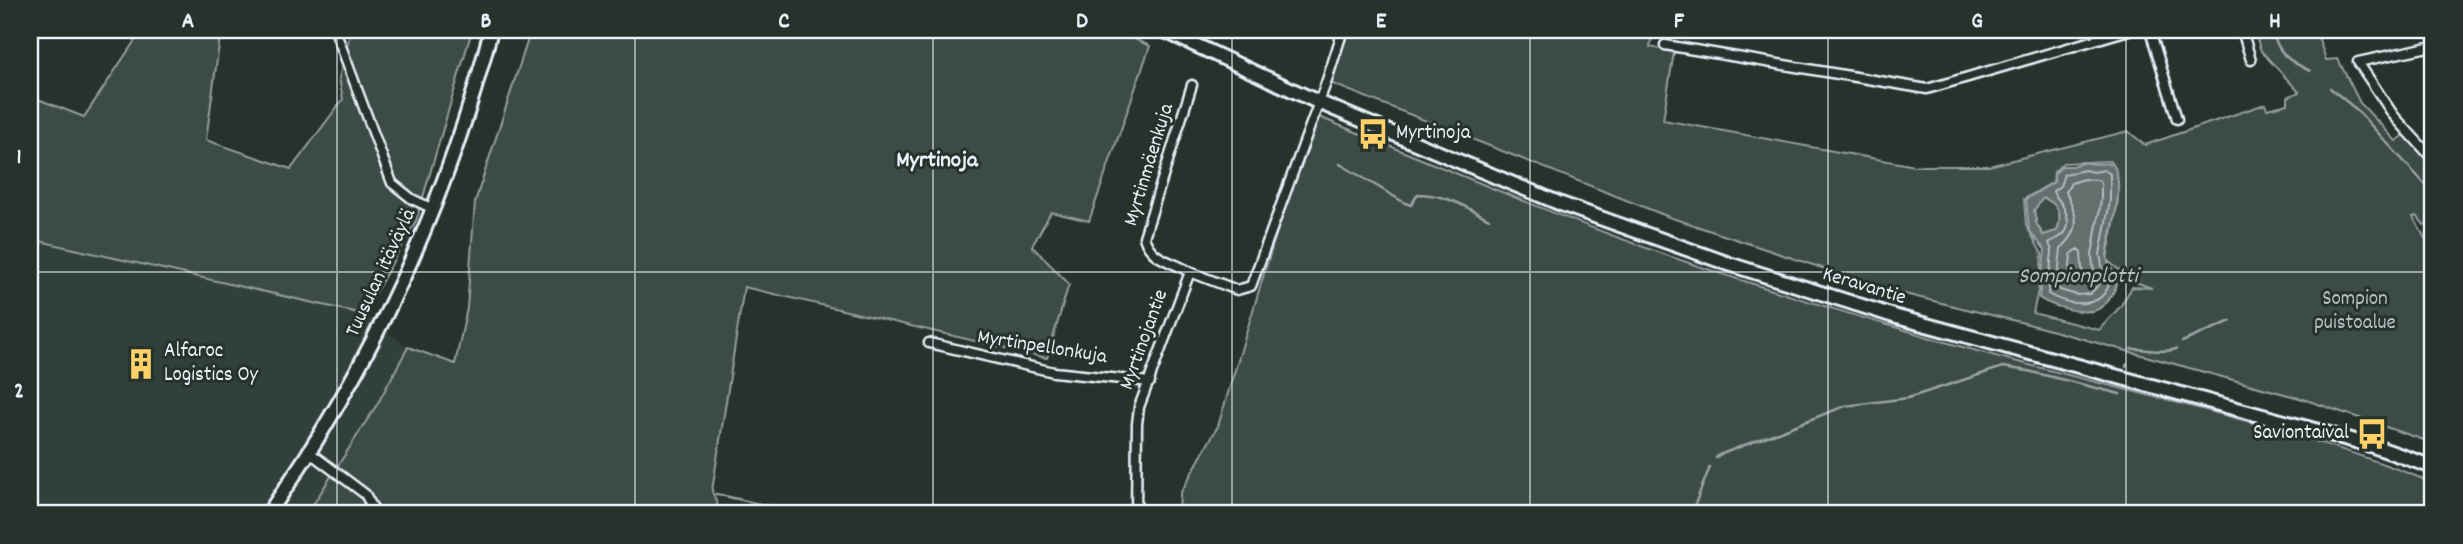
<svg xmlns="http://www.w3.org/2000/svg" width="2463" height="544" font-family="Dekko,sans-serif">
  <rect width="100%" height="100%" fill="#26332d"/>
  <filter id="ink" filterUnits="userSpaceOnUse"><feTurbulence type="fractalNoise" baseFrequency=".0143" numOctaves="2"/><feDisplacementMap in="SourceGraphic" scale="14" xChannelSelector="R" yChannelSelector="G"/><feConvolveMatrix kernelMatrix="1 2 1 2 8 2 1 2 1" color-interpolation-filters="sRGB"/></filter>
  <g filter="url(#ink)">
    <polygon fill="#333f3a" points="30,239 363,314 408,347 378,403 307,514 30,514"/>
    <g fill="#3e4b47" stroke="#939ea0" stroke-width="2" fill-rule="evenodd">
      <polygon points="142,30 221,30 206,140 291,169 343,99 339,78 351,30 472,30 416,221 363,314 30,239 30,96 84,117"/>
      <polygon points="531,30 1115,30 1150,46 1089,221 1051,212 1032,246 1069,284 1047,358 744,287 712,491 721,514 307,514 378,403 408,347 455,364 467,308 475,202"/>
      <path d="M 1349,30 L 1653,30 L 1650,47 L 1674,52 L 1663,120 L 1915,166 L 1989,166 L 2128,131 L 2145,145 L 2265,104 L 2267,109 L 2288,104 L 2288,97 L 2299,92 L 2261,51 L 2254,30 L 2316,30 L 2326,60 L 2338,59 L 2360,103 L 2396,141 L 2406,134 L 2433,163 L 2433,220 L 2424,225 L 2417,216 L 2413,217 L 2433,252 L 2433,443 L 2303,399 L 2028,324 L 1888,290 L 1669,217 L 1330,83 ZM 2110,161 C 2128,186 2111,230 2107,260 L 2132,281 L 2152,288 L 2132,287 L 2120,307 L 2099,330 L 2033,313 L 2040,282 L 2042,254 L 2026,225 L 2024,199 L 2053,182 L 2054,172 L 2063,163 Z"/>
      <path d="M 1319,117 C 1445,168 1570,223 1698,266 C 1776,292 1856,316 1935,339 C 2101,388 2273,418 2433,483 L 2433,514 L 1179,514 L 1180,494 L 1218,426 L 1310,122 Z"/>
      <path d="M 2043,198 C 2059,203 2063,216 2057,231 L 2043,235 L 2036,223 L 2034,210 Z"/>
    </g>
    <path fill="#636f6d" stroke="#98a3a5" stroke-width="2" fill-rule="evenodd" d="M 2085,162 C 2095,166 2102,162 2113,164 C 2126,185 2111,230 2107,254 L 2108,263 L 2118,278 C 2116,290 2108,305 2096,310 C 2083,315 2050,306 2039,298 L 2045,250 L 2029,230 L 2026,199 L 2054,182 L 2054,174 L 2062,166 L 2072,166 ZM 2043,198 C 2059,203 2063,216 2057,231 L 2043,235 L 2036,223 L 2034,210 Z"/>
    <g fill="none" stroke-linecap="round" stroke-linejoin="round">
      <g stroke="#b3bdc0" stroke-width="2">
        <path d="M 2085,170 L 2093,172 L 2105,170 L 2110,174 L 2110,201 L 2100,254 L 2102,266 L 2110,280 C 2104,311 2069,306 2048,294 L 2052,251 L 2049,243 C 2052,240 2056,240 2060,237 C 2077,226 2063,204 2054,194 L 2053,191 L 2060,186 L 2064,174 Z"/>
        <path d="M 2084,179 L 2098,180 L 2101,183 L 2101,200 L 2092,255 L 2093,268 L 2101,282 L 2090,294 L 2077,295 L 2060,290 L 2057,286 L 2061,248 C 2083,230 2077,214 2066,192 L 2071,183 Z"/>
        <polygon points="2078,249 2081,252 2082,268 2088,280 2085,284 2078,284 2069,280 2071,254"/>
      </g>
      <g stroke="#98a3a5" stroke-width="2.5">
        <path d="M 2271,30 C 2280,55 2287,60 2310,71"/>
        <polyline points="2330,88 2357,110 2433,193"/>
        <path d="M 1340,164 L 1405,203 L 1411,205 L 1418,194 C 1445,194 1466,207 1489,219"/>
        <polyline points="2182,342 2231,321"/>
        <path d="M 2131,349 C 2145,348 2162,354 2176,349"/>
        <polyline points="2126,366 2127,364"/>
        <polyline points="1716,458 1719,455 1845,406 1908,398 2003,367 2028,371 2120,394"/>
        <polyline points="716,494 793,512 887,514"/>
        <polyline points="1691,514 1710,467"/>
      </g>
      <defs>
        <g id="minor">
          <polyline points="335,30 392,183 412,199 433,209"/>
          <polyline points="2150,30 2177,119"/>
          <polyline points="2242,30 2251,60"/>
          <polyline points="1665,45 1927,89 2129,30"/>
          <polyline points="2433,46 2358,62 2394,116 2433,159"/>
          <path d="M 1190,272 C 1170,260 1151,260 1144,237 L 1192,85"/>
          <polyline points="929,343 1054,372 1150,382"/>
          <polyline points="309,452 365,494 376,514"/>
          <polyline points="1136,514 1137,424 1139,407 1190,272 1237,290 1251,286 1326,83 1343,30"/>
        </g>
        <g id="primary">
          <polyline points="1163,30 1318,102 1561,204 1729,264 1897,317 2370,445 2433,467"/>
          <path d="M 268,514 C 370,368 447,203 491,30"/>
        </g>
      </defs>
      <use href="#minor" stroke="#e8f1f8" stroke-width="13"/>
      <use href="#primary" stroke="#e8f1f8" stroke-width="18"/>
      <use href="#minor" stroke="#26332d" stroke-width="8"/>
      <use href="#primary" stroke="#26332d" stroke-width="12"/>
    </g>
  </g>
  <path fill="none" stroke="#e8f1f8" stroke-width="2" stroke-opacity="0.55" d="M 337,30 L 337,514M 635,30 L 635,514M 933,30 L 933,514M 1232,30 L 1232,514M 1530,30 L 1530,514M 1828,30 L 1828,514M 2126,30 L 2126,514M 30,272 L 2433,272"/>
  <defs>
    <symbol id="bus-bare" viewBox="-9 -9 18 18"><path d="M-5-6H5V4H4V6H2V4H-2V6H-4V4H-5ZM-3.5-4V0h7V-4ZM-3.5 1.2v1.5H-2V1.2ZM2 1.2v1.5H3.5V1.2Z" fill="#ffd166" stroke="#26332d" stroke-width="2.5" paint-order="stroke"/></symbol>
    <symbol id="building-bare" viewBox="-9 -9 18 18"><path d="M-4-6H4V6H1V3H-1V6H-4ZM-2.5-4.3h1.7v1.8h-1.7ZM.8-4.3h1.7v1.8H.8ZM-2.5-1h1.7V.8h-1.7ZM.8-1h1.7V.8H.8Z" fill="#ffd166" stroke="#26332d" stroke-width="2.5" paint-order="stroke"/></symbol>
  </defs>
  <g fill-rule="evenodd">
    <use href="#bus-bare" x="1351" y="112" width="44" height="44"/>
    <use href="#building-bare" x="119" y="342" width="44" height="44"/>
    <use href="#bus-bare" x="2350" y="412" width="44" height="44"/>
  </g>
  <g text-anchor="middle" dominant-baseline="central" stroke-width="6" stroke-linejoin="round" paint-order="stroke">
    <g font-size="21" fill="#e8f1f8" stroke="#26332d" text-anchor="start">
      <text x="1396" y="134">Myrtinoja</text>
      <text x="164" y="352">Alfaroc<tspan x="164" dy="24">Logistics Oy</tspan></text>
      <text x="2349" y="434" text-anchor="end">Saviontaival</text>
    </g>
    <g font-size="21" fill="#e8f1f8" stroke="#26332d">
      <text transform="translate(1150 165) rotate(-73)">Myrtinmäenkuja</text>
      <text transform="translate(382 273) rotate(-65)">Tuusulan itäväylä</text>
      <text transform="translate(1864 287) rotate(17)">Keravantie</text>
      <text transform="translate(1145 340) rotate(-70)">Myrtinojantie</text>
      <text transform="translate(1042 348) rotate(9)">Myrtinpellonkuja</text>
    </g>
    <g font-size="21" fill="#b5bfc3" stroke="#26332d">
      <text x="2355" y="300">Sompion<tspan x="2355" dy="24">puistoalue</tspan></text>
    </g>
    <g font-size="23" font-weight="bold" fill="#e8f1f8" stroke="#26332d">
      <text x="937" y="161">Myrtinoja</text>
    </g>
    <g font-size="23" font-style="italic" fill="#b3bdc0" stroke="#26332d">
      <text x="2078" y="277">Sompionplotti</text>
    </g>
  </g>
  <rect width="2463" height="544" fill="none" stroke="#26332d" stroke-width="77"/>
  <rect x="38" y="38" width="2386" height="467" fill="none" stroke="#e8f1f8" stroke-width="2.5"/>
  <g font-size="23" text-anchor="middle" font-weight="bold" fill="#e8f1f8">
    <text x="188" y="27">A</text>
    <text x="486" y="27">B</text>
    <text x="784" y="27">C</text>
    <text x="1082" y="27">D</text>
    <text x="1381" y="27">E</text>
    <text x="1679" y="27">F</text>
    <text x="1977" y="27">G</text>
    <text x="2275" y="27">H</text>
    <text x="19" y="163">1</text>
    <text x="19" y="397">2</text>
  </g>
</svg>
